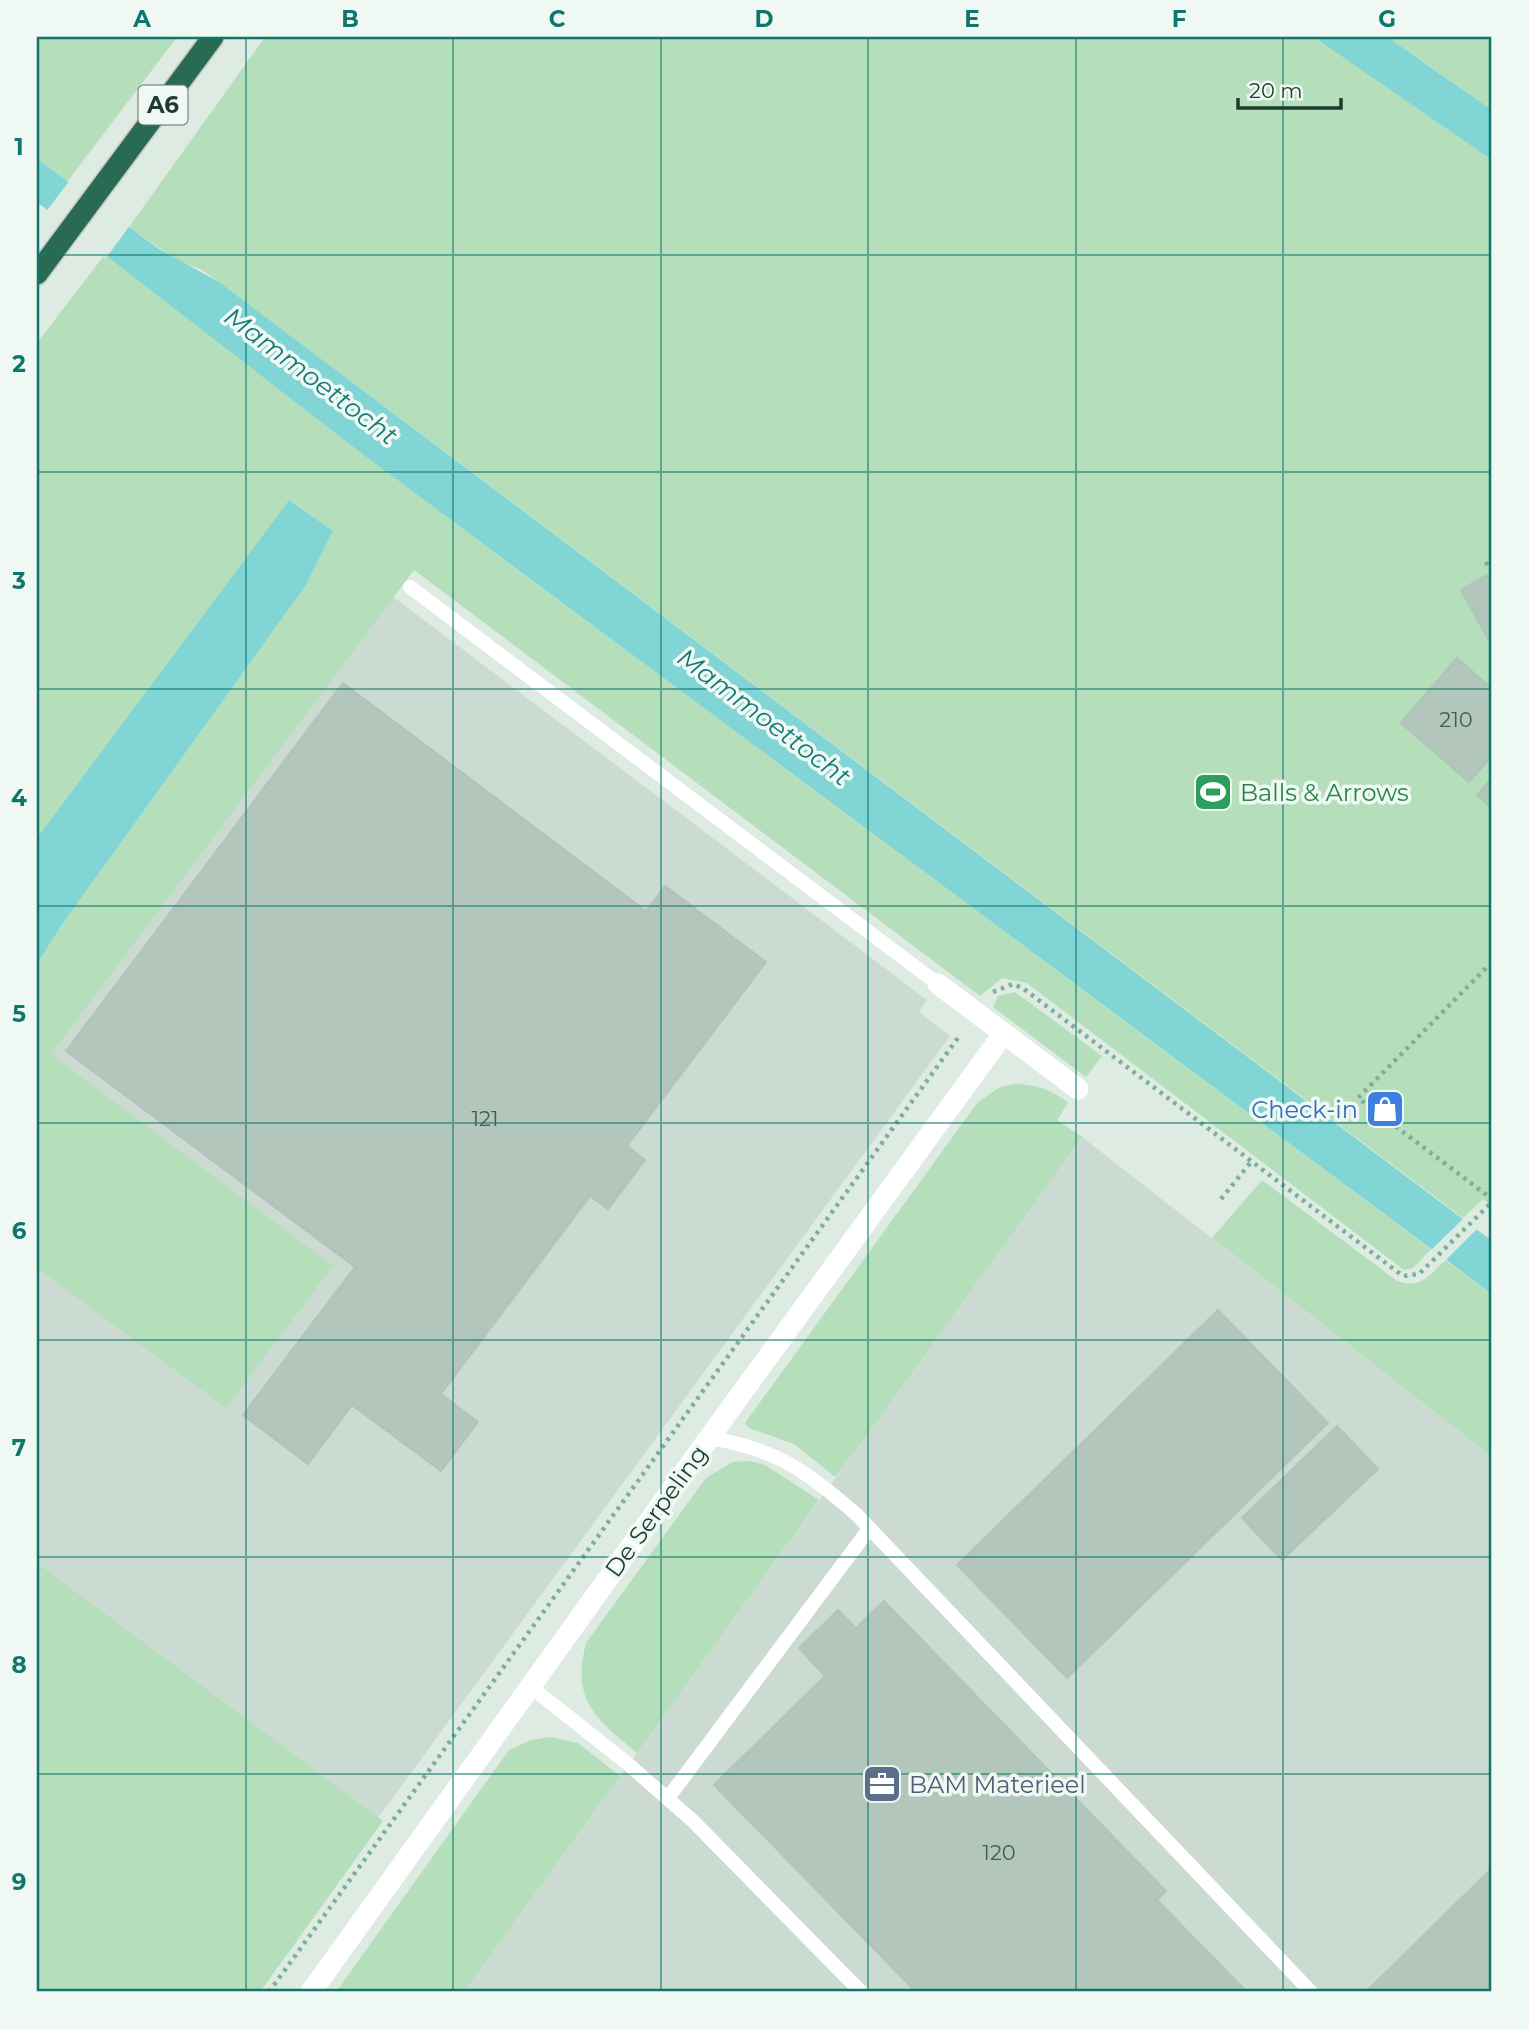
<svg xmlns="http://www.w3.org/2000/svg" width="1529" height="2029" font-family="Montserrat,sans-serif">
  <rect width="100%" height="100%" fill="#deebe3"/>
  <g fill="#ccdbd2">
    <polygon points="375,583 927,1000 919,1012 950,1036 370,1829 37,1578 37,1027"/>
    <polygon points="1082,1137 1492,1457 1492,1992 464,1992"/>
  </g>
  <g fill="#b5deba">
    <polygon points="37,37 177,37 67,182 37,159"/>
    <polygon points="265,37 1492,37 1492,110 1422,61 1397,94 1492,160 1492,1206 1483,1199 1463,1218 219,282 200,269 178,261 129,227"/>
    <polygon points="106,253 365,456 1431,1249 1413,1268 1404,1270 1027,983 1002,978 980,996 414,570 51,1054 333,1266 226,1408 37,1268 37,964 61,926 306,585 333,531 289,500 37,838 37,343"/>
    <polygon points="1015,992 1102,1056 1086,1077 993,1007 998,996"/>
    <path d="M 1014,1084 C 1036,1085 1051,1089 1068,1103 L 1057,1120 L 1082,1137 L 856,1450 L 835,1477 L 794,1444 L 749,1428 L 745,1423 L 978,1102 L 1000,1087 Z"/>
    <path d="M 1262,1180 L 1397,1281 C 1420,1290 1430,1275 1445,1260 L 1492,1294 L 1492,1457 L 1212,1238 Z"/>
    <path d="M 750,1461 L 765,1465 L 819,1500 L 637,1753 C 596,1719 571,1701 586,1643 L 706,1478 L 733,1462 Z"/>
    <polygon points="37,1563 383,1821 260,1992 37,1992"/>
    <polygon points="550,1737 578,1743 620,1776 464,1992 336,1992 509,1750 531,1740"/>
  </g>
  <g fill="#81d5d5">
    <polygon points="1314,37 1387,37 1492,110 1492,160"/>
    <polygon points="37,159 159,249 219,282 1492,1241 1492,1294 365,456 37,202"/>
    <polygon points="289,500 333,531 306,585 61,926 37,964 37,838"/>
  </g>
  <g fill="#deebe3">
    <polygon points="70,180 131,224 106,258 45,213"/>
    <polygon points="1466,1216 1479,1227 1443,1263 1429,1252"/>
  </g>
  <g fill="#b3c6bc" stroke="#b0c5b9" stroke-width="2">
    <polygon points="1487,575 1492,584 1492,646 1461,590"/>
    <polygon points="1457,658 1492,689 1492,756 1469,782 1401,723"/>
    <polygon points="343,683 646,911 665,886 766,962 627,1146 645,1160 608,1209 590,1196 441,1394 478,1422 441,1471 352,1405 308,1464 243,1415 355,1267 66,1051"/>
    <polygon points="1492,778 1492,808 1477,795"/>
    <polygon points="1378,1099 1396,1113 1392,1118 1374,1104"/>
    <polygon points="1218,1310 1328,1423 1067,1678 957,1565"/>
    <polygon points="1337,1426 1378,1469 1282,1560 1242,1518"/>
    <polygon points="884,1601 1166,1891 1157,1900 1247,1992 916,1992 714,1785 825,1676 799,1648 838,1610 856,1628"/>
    <polygon points="1492,1868 1492,1992 1366,1992"/>
  </g>
  <g fill="none" stroke-linecap="round" stroke-linejoin="round">
    <defs>
      <polyline id="highway" points="37,274 213,37"/>
    </defs>
    <use href="#highway" stroke="#c0c8c5" stroke-width="24"/>
    <g stroke="#7cb198" stroke-width="4.5" stroke-dasharray="3.5 5" stroke-linecap="butt">
      <polyline points="1486,562 1492,572"/>
      <polyline points="1492,962 1358,1098 1492,1199"/>
      <polyline points="993,992 1013,984 1024,989 1403,1276 1419,1274 1492,1202"/>
      <polyline points="1221,1199 1251,1162"/>
      <polyline points="269,1992 960,1035"/>
    </g>
    <g stroke="#fff" stroke-width="14">
      <polyline points="410,587 938,984"/>
      <path d="M 709,1438 C 775,1448 807,1471 857,1515 L 1311,1992"/>
      <polyline points="531,1687 628,1764 693,1821 861,1992"/>
      <polyline points="668,1798 869,1529"/>
    </g>
    <g stroke="#fff" stroke-width="21">
      <polyline points="938,984 1078,1089"/>
      <polyline points="311,1992 709,1438 1004,1033"/>
    </g>
    <use href="#highway" stroke="#286a52" stroke-width="21"/>
  </g>
  <path fill="none" stroke="#0f766e" stroke-width="2" stroke-opacity="0.55" d="M 246,37 L 246,1992M 453,37 L 453,1992M 661,37 L 661,1992M 868,37 L 868,1992M 1076,37 L 1076,1992M 1283,37 L 1283,1992M 37,255 L 1492,255M 37,472 L 1492,472M 37,689 L 1492,689M 37,906 L 1492,906M 37,1123 L 1492,1123M 37,1340 L 1492,1340M 37,1557 L 1492,1557M 37,1774 L 1492,1774"/>
  <defs>
    <symbol id="stadium-square" viewBox="-11 -11 22 22"><rect x="-9" y="-9" width="18" height="18" rx="4" fill="#2e9e5b" stroke="#eff8f2"/><path d="M0-5a6.5 5 0 1 0 0 10a6.5 5 0 1 0 0-10ZM-3.5-1.8h7v3.6h-7Z" fill="#fff"/></symbol>
    <symbol id="shop-square" viewBox="-11 -11 22 22"><rect x="-9" y="-9" width="18" height="18" rx="4" fill="#3f7fe0" stroke="#eff8f2"/><path d="M-5-2.5h2.3a2.7 3.5 0 0 1 5.4 0H5L5.5 6h-11ZM-1.5-2.5h3a1.5 2.3 0 0 0-3 0Z" fill="#fff"/></symbol>
    <symbol id="office-square" viewBox="-11 -11 22 22"><rect x="-9" y="-9" width="18" height="18" rx="4" fill="#5c6f8a" stroke="#eff8f2"/><path d="M-6-3h4V-5.5h4V-3h4V5H-6ZM-1-4.5V-3h2v-1.5ZM-6 0V1H6V0Z" fill="#fff"/></symbol>
  </defs>
  <g fill-rule="evenodd">
    <use href="#stadium-square" x="1191" y="770" width="44" height="44"/>
    <use href="#shop-square" x="1363" y="1087" width="44" height="44"/>
    <use href="#office-square" x="860" y="1762" width="44" height="44"/>
  </g>
  <g text-anchor="middle" dominant-baseline="central" stroke-width="7" stroke-linejoin="round" paint-order="stroke">
    <g font-size="21" fill="#435e52">
      <text x="1456" y="719">210</text>
      <text x="485" y="1118">121</text>
      <text x="999" y="1852">120</text>
    </g>
    <rect fill="#eff8f2" stroke="#5d746a" stroke-width="2" x="138.5" y="85.5" width="49" height="39" rx="5"/>
    <g font-size="23" font-weight="bold" fill="#1e3c2f">
      <text x="163" y="105">A6</text>
    </g>
    <g font-size="24" fill="#27864d" stroke="#eff8f2" text-anchor="start">
      <text x="1240" y="792">Balls &amp; Arrows</text>
    </g>
    <g font-size="24" fill="#366cbe" stroke="#eff8f2" text-anchor="end">
      <text x="1358" y="1109">Check-in</text>
    </g>
    <g font-size="24" fill="#1e3c2f" stroke="#eff8f2">
      <text transform="translate(656 1511) rotate(-54)">De Serpeling</text>
    </g>
    <g font-size="24" fill="#4e5e75" stroke="#eff8f2" text-anchor="start">
      <text x="909" y="1784">BAM Materieel</text>
    </g>
    <g font-size="26" font-style="italic" fill="#157a7b" stroke="#eff8f2">
      <text transform="translate(311 376) rotate(37)">Mammoettocht</text>
      <text transform="translate(764 717) rotate(37)">Mammoettocht</text>
    </g>
  </g>
  <rect width="1529" height="2029" fill="none" stroke="#eff8f2" stroke-width="77"/>
  <path d="M1238 98v10h103v-10" fill="none" stroke="#1e3c2f" stroke-width="3.5"/>
  <text x="1249" y="98" font-size="21" fill="#1e3c2f" stroke="#eff8f2" stroke-width="5" paint-order="stroke">20 m</text>
  <rect x="38" y="38" width="1452" height="1952" fill="none" stroke="#0f766e" stroke-width="2.5"/>
  <g font-size="23" text-anchor="middle" font-weight="bold" fill="#0f766e">
    <text x="142" y="27">A</text>
    <text x="350" y="27">B</text>
    <text x="557" y="27">C</text>
    <text x="764" y="27">D</text>
    <text x="972" y="27">E</text>
    <text x="1179" y="27">F</text>
    <text x="1387" y="27">G</text>
    <text x="19" y="155">1</text>
    <text x="19" y="372">2</text>
    <text x="19" y="589">3</text>
    <text x="19" y="806">4</text>
    <text x="19" y="1022">5</text>
    <text x="19" y="1239">6</text>
    <text x="19" y="1456">7</text>
    <text x="19" y="1673">8</text>
    <text x="19" y="1890">9</text>
  </g>
</svg>
